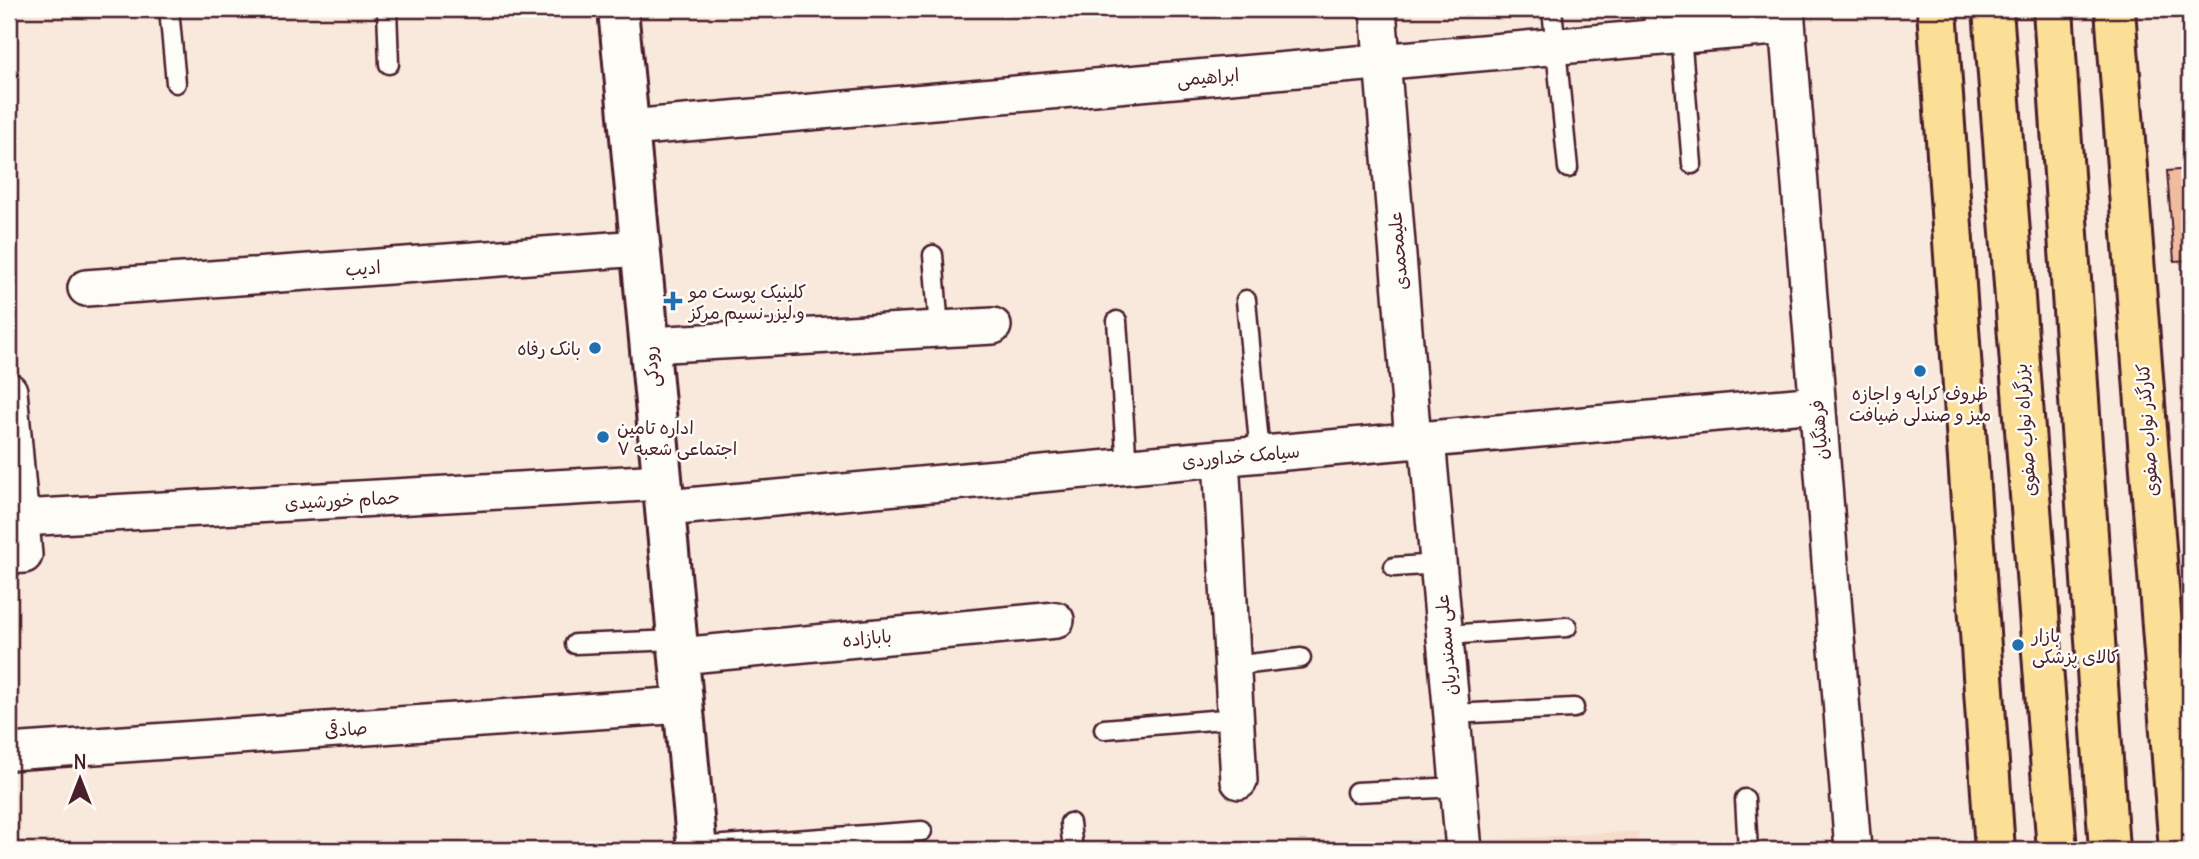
<svg xmlns="http://www.w3.org/2000/svg" width="2199" height="859" font-family="Delius,'Playpen Sans Arabic',sans-serif">
  <rect width="100%" height="100%" fill="#f9e9dd"/>
  <filter id="ink" filterUnits="userSpaceOnUse"><feTurbulence type="fractalNoise" baseFrequency=".0143" numOctaves="2"/><feDisplacementMap in="SourceGraphic" scale="14" xChannelSelector="R" yChannelSelector="G"/><feConvolveMatrix kernelMatrix="1 2 1 2 8 2 1 2 1" color-interpolation-filters="sRGB"/></filter>
  <g filter="url(#ink)">
    <polygon fill="#f6dccb" points="1638,831 1639,850 1485,850 1484,840"/>
    <polygon fill="#0003" points="2190,170 2190,275 2176,260 2169,172"/>
    <polygon fill="#efbca0" stroke="#4a1f2b" stroke-width="2" points="2190,169 2190,260 2174,261 2167,171"/>
    <g fill="none" stroke-linecap="round" stroke-linejoin="round">
      <defs>
        <g id="lane">
          <polyline points="169,9 176,83"/>
          <polyline points="387,9 389,64"/>
          <polyline points="1552,9 1568,168"/>
          <polyline points="1653,9 1655,37"/>
          <polyline points="1681,35 1692,164"/>
          <polyline points="933,255 939,329"/>
          <polyline points="1246,300 1260,455"/>
          <polyline points="1117,321 1127,467"/>
          <polyline points="1394,567 1439,564"/>
          <polyline points="1445,635 1567,627"/>
          <polyline points="575,644 677,640"/>
          <polyline points="1232,666 1301,658"/>
          <polyline points="1452,714 1574,708"/>
          <polyline points="1104,729 1236,718"/>
          <polyline points="1356,792 1459,787"/>
          <polyline points="1745,799 1748,850"/>
          <polyline points="1070,823 1073,850"/>
          <polyline points="696,847 922,831"/>
        </g>
        <g id="street">
          <polyline points="1378,9 1413,441"/>
          <polyline points="1786,9 1853,850"/>
          <polyline points="629,128 1787,26"/>
          <polyline points="86,288 640,248"/>
          <polyline points="649,345 993,326"/>
          <polyline points="9,391 24,555 9,556"/>
          <polyline points="1427,439 1464,850"/>
          <polyline points="1221,458 1239,781"/>
          <polyline points="665,508 1817,404"/>
          <polyline points="21,518 662,482"/>
          <polyline points="679,656 1056,620"/>
          <polyline points="9,752 683,705"/>
        </g>
        <polyline id="secondary" points="618,9 697,850"/>
        <g id="primary">
          <polyline points="1937,9 1995,850"/>
          <polyline points="2115,9 2179,850"/>
        </g>
        <g id="highway">
          <polyline points="1993,9 2057,850"/>
          <polyline points="2053,9 2109,850"/>
        </g>
      </defs>
      <use href="#lane" stroke="#4a1f2b" stroke-width="23"/>
      <use href="#street" stroke="#4a1f2b" stroke-width="40"/>
      <use href="#secondary" stroke="#4a1f2b" stroke-width="44"/>
      <use href="#primary" stroke="#4a1f2b" stroke-width="44"/>
      <use href="#highway" stroke="#4a1f2b" stroke-width="44"/>
      <use href="#lane" stroke="#fdfcf7" stroke-width="18"/>
      <use href="#street" stroke="#fdfcf7" stroke-width="35"/>
      <use href="#secondary" stroke="#fdfcf7" stroke-width="38"/>
      <use href="#primary" stroke="#fbdf96" stroke-width="38"/>
      <use href="#highway" stroke="#fbdf96" stroke-width="38"/>
    </g>
  </g>
  <g fill="#1f6fb2" stroke="#fdfcf7" stroke-width="2.5">
    <path d="M669.5 290.5h7v7h7v7h-7v7h-7v-7h-7v-7h7z"/>
    <circle cx="595" cy="348" r="7"/>
    <circle cx="1920" cy="371" r="7"/>
    <circle cx="603" cy="437" r="7"/>
    <circle cx="2018" cy="645" r="7"/>
  </g>
  <g text-anchor="middle" dominant-baseline="central" stroke-width="5" stroke-linejoin="round" paint-order="stroke">
    <g font-size="18" fill="#4a1f2b" stroke="#fdfcf7">
      <text transform="translate(1208 77) rotate(-5)">ابراهیمی</text>
      <text transform="translate(1398 251) rotate(-95)">علیمحمدی</text>
      <text transform="translate(363 268) rotate(-4)">ادیب</text>
      <text transform="translate(651 367) rotate(-95)">رودکی</text>
      <text transform="translate(1819 430) rotate(-95)">فرهنگیان</text>
      <text transform="translate(2025 430) rotate(-94)">بزرگراه نواب صفوی</text>
      <text transform="translate(2147 430) rotate(-94)">کنارگذر نواب صفوی</text>
      <text transform="translate(1241 456) rotate(-5)">سیامک خداوردی</text>
      <text transform="translate(342 500) rotate(-3)">حمام خورشیدی</text>
      <text transform="translate(867 638) rotate(-6)">بابازاده</text>
      <text transform="translate(1446 645) rotate(-95)">علی سمندریان</text>
      <text transform="translate(346 729) rotate(-4)">صادقی</text>
    </g>
    <g font-size="18" fill="#4a1f2b" stroke="#fdfcf7" text-anchor="start">
      <text x="689" y="291">کلینیک پوست مو<tspan x="689" dy="21">و لیزر نسیم مرکز</tspan></text>
      <text x="581" y="348" text-anchor="end">بانک رفاه</text>
      <text x="1920" y="393" text-anchor="middle">ظروف کرایه و اجازه<tspan x="1920" dy="21">میز و صندلی ضیافت</tspan></text>
      <text x="617" y="427">اداره تامین<tspan x="617" dy="21">اجتماعی شعبه ۷</tspan></text>
      <text x="2032" y="635">بازار<tspan x="2032" dy="21">کالای پزشکی</tspan></text>
    </g>
  </g>
  <rect width="2199" height="859" fill="none" stroke="#fdfcf7" stroke-width="35"/>
  <rect x="18" y="18" width="2164" height="824" fill="none" stroke="#4a1f2b" stroke-width="2.5" filter="url(#ink)"/>
  <g transform="translate(80 779)" stroke="#fdfcf7" stroke-width="5" paint-order="stroke">
  <path d="M0-5L12 26L0 18L-12 26Z" fill="#4a1f2b"/>
  <text y="-10" font-size="19" font-weight="bold" text-anchor="middle" fill="#4a1f2b">N</text>
  </g>
</svg>
